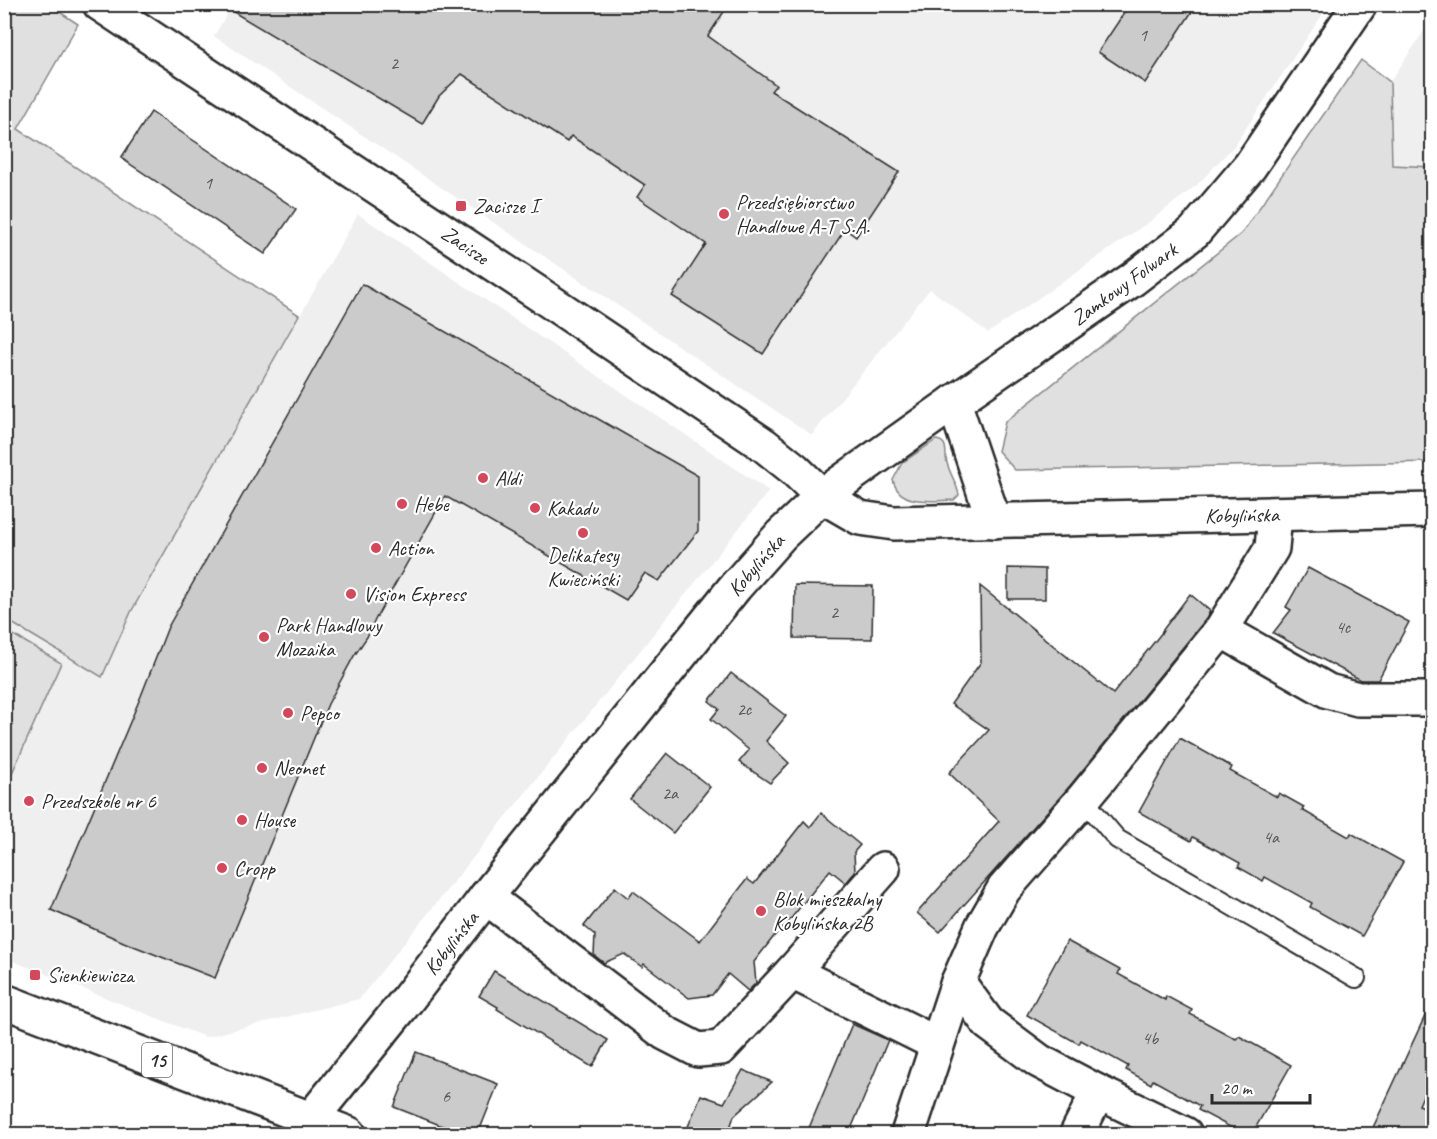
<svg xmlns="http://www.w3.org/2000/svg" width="1437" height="1139" font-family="Caveat,sans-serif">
  <rect width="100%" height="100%" fill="#fff"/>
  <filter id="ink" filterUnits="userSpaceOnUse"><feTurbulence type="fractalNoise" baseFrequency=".0167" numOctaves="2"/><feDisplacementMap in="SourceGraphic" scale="12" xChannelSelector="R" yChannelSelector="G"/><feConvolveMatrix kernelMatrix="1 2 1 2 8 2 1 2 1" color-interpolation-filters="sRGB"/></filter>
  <g filter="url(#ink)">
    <g fill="#efefef">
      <polygon points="233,4 1329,5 1234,146 1197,185 1149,222 988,333 930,289 812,435 214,36"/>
      <polygon points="1432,19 1432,167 1392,165 1390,82"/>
      <polygon points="358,214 769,491 359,999 205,1037 5,958 4,619 102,677 131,612"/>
    </g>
    <g fill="#e0e0e0" stroke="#868686" stroke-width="1.5">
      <polygon points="5,4 49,5 78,24 18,129 299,315 131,612 102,677 5,619"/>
      <polygon points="1361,60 1390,82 1392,165 1432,167 1432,462 1015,470 998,451 1005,422 1242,233"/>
      <path d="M 936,440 C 940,441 941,440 944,444 C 947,449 945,457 947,463 C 950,474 957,484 959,495 L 954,500 C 933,500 899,507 893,480 L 902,463 Z"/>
      <polygon points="5,630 61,663 5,789"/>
    </g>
    <g fill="#cbcbcb" stroke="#2b2b2b" stroke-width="1.5">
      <polygon points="220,4 729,4 708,36 776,85 771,91 899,172 856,237 845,229 763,354 672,296 706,244 637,197 645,185 571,136 567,142 462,74 439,96 422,124"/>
      <polygon points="1130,4 1197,4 1145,83 1098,52"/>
      <polygon points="151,112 296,209 265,254 121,158"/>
      <polygon points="362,284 698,476 698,531 659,581 645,573 626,600 445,496 376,618 367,637 354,656 328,704 215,978 126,943 51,910 141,696 168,627"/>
      <polygon points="1008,568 1045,569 1045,599 1008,599"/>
      <polygon points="1308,568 1409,622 1378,680 1361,680 1273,633 1291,610 1286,607"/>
      <polygon points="795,585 873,586 872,639 794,638"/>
      <polygon points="980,586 1113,694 1163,631 1162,631 1190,594 1210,611 1206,619 1069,787 940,932 917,913 999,821 949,773 989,730 951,704 981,662"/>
      <polygon points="731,673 786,716 766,741 789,763 770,783 739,762 749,750 711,719 719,709 709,701"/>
      <polygon points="1180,738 1232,767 1230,771 1277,797 1279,793 1304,807 1302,810 1349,837 1351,833 1403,862 1362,936 1310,907 1312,903 1265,877 1263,881 1238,867 1240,863 1193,837 1191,841 1139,812"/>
      <polygon points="667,753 710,787 673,833 630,799"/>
      <polygon points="821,813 860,845 854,852 855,872 846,883 830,870 781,931 779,930 754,962 756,983 748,991 728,974 712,995 689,998 644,964 642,967 624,954 604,963 594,955 595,935 584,926 615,887 628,898 633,891 700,941 747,879 754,884 804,821 810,827"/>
      <polygon points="1067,941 1120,970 1118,974 1165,1000 1166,996 1192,1010 1190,1014 1236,1039 1239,1036 1291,1065 1252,1134 1243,1134 1198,1110 1200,1106 1153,1080 1151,1084 1126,1070 1128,1066 1081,1040 1079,1044 1027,1015"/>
      <polygon points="494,971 608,1040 592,1067 497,1009 498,1007 479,996"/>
      <polygon points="1432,1001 1432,1075 1419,1105 1432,1110 1432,1134 1370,1134"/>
      <polygon points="852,1024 888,1040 849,1134 827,1134 809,1128"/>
      <polygon points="416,1052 498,1084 478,1134 463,1134 394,1107"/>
      <polygon points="743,1070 772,1082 734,1116 728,1134 685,1134 701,1095 724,1103"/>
    </g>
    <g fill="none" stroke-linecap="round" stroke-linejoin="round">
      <defs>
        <polyline id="lane" points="1083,799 1117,839 1356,978"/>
        <g id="street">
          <polyline points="100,4 539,294 764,445 794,469 822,496 954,402 1133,279 1194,232 1250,166 1360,4"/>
          <polyline points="954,402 994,521"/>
          <polyline points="1221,630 1328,691 1358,699 1432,699"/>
          <polyline points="486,897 665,1033 698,1050 721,1048 792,972 883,869"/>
          <polyline points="792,972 937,1044"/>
          <polyline points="958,982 988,1023 1039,1061 1098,1092 1185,1134"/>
          <polyline points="908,1134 958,982 982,927 1004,889 1083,799 1221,630 1272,548 1275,514"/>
          <polyline points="1077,1134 1098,1092"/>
        </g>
        <polyline id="secondary" points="310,1120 407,1000 486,897 735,587 781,535 822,496 860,518 894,523 1432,510"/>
        <polyline id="primary" points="4,1001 349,1134"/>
      </defs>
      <use href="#lane" stroke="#2b2b2b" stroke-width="22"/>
      <use href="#street" stroke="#2b2b2b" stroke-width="38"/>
      <use href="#secondary" stroke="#2b2b2b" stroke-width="38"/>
      <use href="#primary" stroke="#2b2b2b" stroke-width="38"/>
      <use href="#lane" stroke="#fff" stroke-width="18"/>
      <use href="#street" stroke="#fff" stroke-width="33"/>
      <use href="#secondary" stroke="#fff" stroke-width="33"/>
      <use href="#primary" stroke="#fff" stroke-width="33"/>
    </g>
  </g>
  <g fill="#d1495b" stroke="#fff" stroke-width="2">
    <rect x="455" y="200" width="12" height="12" rx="3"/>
    <circle cx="724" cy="214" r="6"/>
    <circle cx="483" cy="478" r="6"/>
    <circle cx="402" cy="504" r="6"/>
    <circle cx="535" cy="508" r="6"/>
    <circle cx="583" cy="533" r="6"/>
    <circle cx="376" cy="548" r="6"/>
    <circle cx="351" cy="594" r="6"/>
    <circle cx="264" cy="637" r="6"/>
    <circle cx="288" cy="713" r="6"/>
    <circle cx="262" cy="768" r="6"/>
    <circle cx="29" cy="801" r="6"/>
    <circle cx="242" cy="820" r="6"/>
    <circle cx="222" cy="868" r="6"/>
    <circle cx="761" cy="911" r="6"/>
    <rect x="29" y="969" width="12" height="12" rx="3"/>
  </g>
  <g text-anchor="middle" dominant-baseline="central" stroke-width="4.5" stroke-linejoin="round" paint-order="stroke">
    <g font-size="18" fill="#535353">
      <text x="1143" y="35">1</text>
      <text x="394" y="63">2</text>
      <text x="208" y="183">1</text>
      <text x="834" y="612">2</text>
      <text x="1343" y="627">4c</text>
      <text x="744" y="709">2c</text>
      <text x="670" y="793">2a</text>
      <text x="1271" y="837">4a</text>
      <text x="1150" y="1038">4b</text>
      <text x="446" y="1096">6</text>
    </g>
    <rect fill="#fff" stroke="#6b6b6b" stroke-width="1.5" x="142" y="1043" width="30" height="34" rx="4.5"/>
    <g font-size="20" font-weight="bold" fill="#2b2b2b">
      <text x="157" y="1060">15</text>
    </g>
    <g font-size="21" fill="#2b2b2b" stroke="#fff" text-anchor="start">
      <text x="736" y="202">Przedsiębiorstwo<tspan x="736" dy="24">Handlowe A-T S.A.</tspan></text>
      <text x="473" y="206">Zacisze I</text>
      <text x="495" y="478">Aldi</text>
      <text x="414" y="504">Hebe</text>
      <text x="547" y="508">Kakadu</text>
      <text x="388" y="548">Action</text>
      <text x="583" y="555" text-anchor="middle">Delikatesy<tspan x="583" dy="24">Kwieciński</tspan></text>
      <text x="363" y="594">Vision Express</text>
      <text x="276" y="625">Park Handlowy<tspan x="276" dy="24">Mozaika</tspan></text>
      <text x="300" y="713">Pepco</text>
      <text x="274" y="768">Neonet</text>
      <text x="41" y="801">Przedszkole nr 6</text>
      <text x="254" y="820">House</text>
      <text x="234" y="868">Cropp</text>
      <text x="773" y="899">Blok mieszkalny<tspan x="773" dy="24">Kobylińska 2B</tspan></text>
      <text x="47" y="975">Sienkiewicza</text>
    </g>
    <g font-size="21" fill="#2b2b2b" stroke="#fff">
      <text transform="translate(465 245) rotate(34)">Zacisze</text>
      <text transform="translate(1124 284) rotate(-36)">Zamkowy Folwark</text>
      <text transform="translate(1242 515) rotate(-1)">Kobylińska</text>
      <text transform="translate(756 565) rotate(-49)">Kobylińska</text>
      <text transform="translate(451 943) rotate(-52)">Kobylińska</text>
    </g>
  </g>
  <rect width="1437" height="1139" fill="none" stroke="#fff" stroke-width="24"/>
  <rect x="12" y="12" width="1413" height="1115" fill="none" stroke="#2b2b2b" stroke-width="2" filter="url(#ink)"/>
  <path d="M1212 1094v9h98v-9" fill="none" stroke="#2b2b2b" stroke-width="3"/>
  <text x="1221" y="1094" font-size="18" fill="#2b2b2b" stroke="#ffffff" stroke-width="4.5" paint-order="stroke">20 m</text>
</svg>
